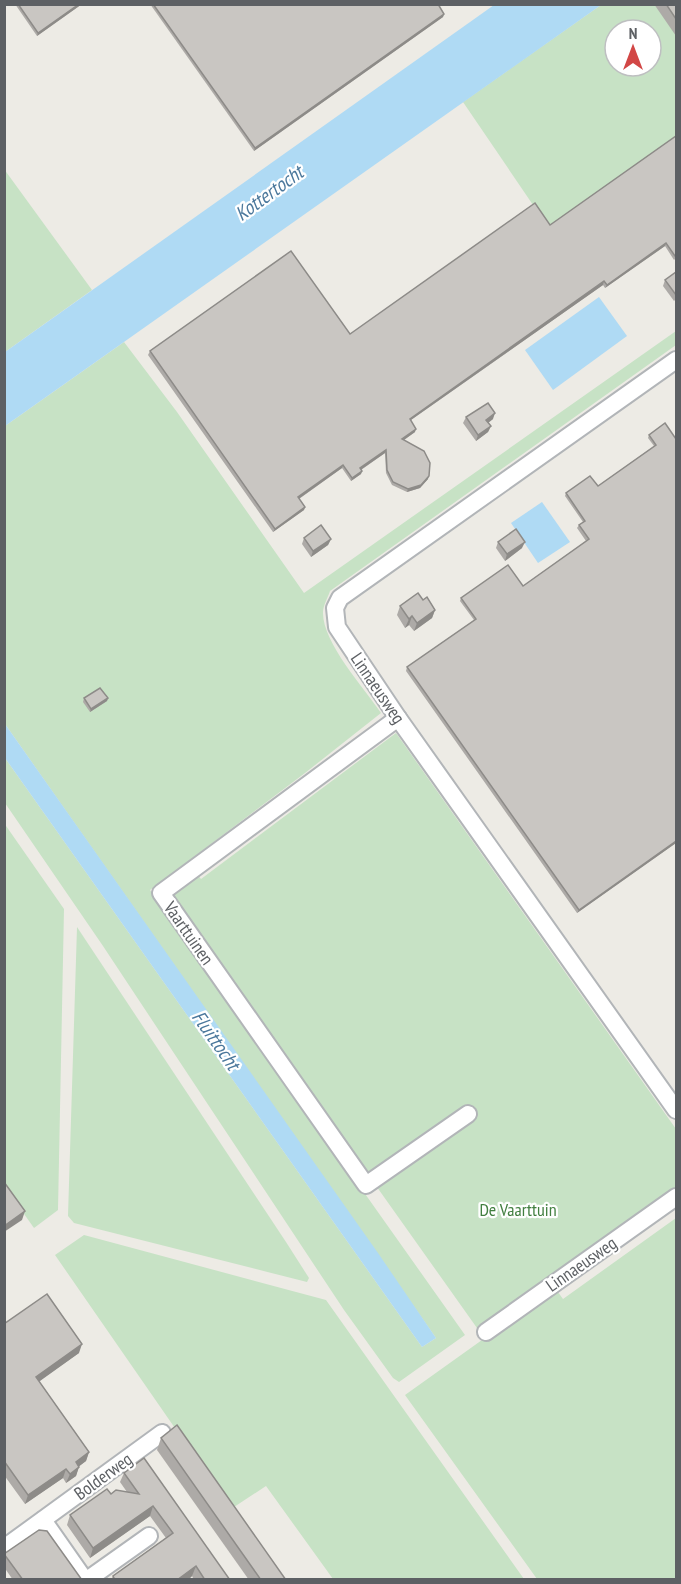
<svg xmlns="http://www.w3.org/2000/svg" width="681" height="1584" font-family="'PT Sans Narrow',sans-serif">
  <rect width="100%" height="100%" fill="#edebe5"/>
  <g fill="#c7e2c5" fill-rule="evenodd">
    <path d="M 601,5 L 659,5 L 676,30 L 676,139 L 548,227 L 463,102 ZM 615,30 L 651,30 L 651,66 L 615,66 Z"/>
    <polygon points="4,169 92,290 5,352 4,352"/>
    <path d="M 676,331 L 676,345 L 330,591 C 328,597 323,606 323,612 C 322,642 364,688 381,713 L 305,773 L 150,890 L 465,1335 L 399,1382 L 393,1378 L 344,1310 L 103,946 L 5,803 L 5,758 L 422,1347 L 436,1338 L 5,724 L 5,426 L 124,342 L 177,412 L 304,593 Z"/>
    <polygon points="396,733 676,1129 676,1190 477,1328 164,887 192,868 201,879"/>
    <polygon points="4,823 64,909 58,1210 34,1228 5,1187"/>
    <polygon points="77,927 286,1242 309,1278 307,1282 74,1223 68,1216"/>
    <polygon points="676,1218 676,1579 537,1579 405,1395 555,1288 563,1299"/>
    <polygon points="84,1235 326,1300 524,1579 333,1579 266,1486 231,1509 55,1255"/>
  </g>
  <g fill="#afdaf4">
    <polygon points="494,5 601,5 5,426 5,352"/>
    <polygon points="599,297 627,336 553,390 525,350"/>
    <polygon points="542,502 570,542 538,563 511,523"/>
    <polygon points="5,724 378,1253 436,1338 422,1347 5,758"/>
  </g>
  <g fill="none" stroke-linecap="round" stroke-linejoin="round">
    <defs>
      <g id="minor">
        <polyline points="676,360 340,598 335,608 337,627 398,718 676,1110"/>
        <polyline points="398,718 161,893 366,1185 468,1114"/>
        <polyline points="486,1332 676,1197"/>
        <polyline points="43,1520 85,1580"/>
        <polyline points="4,1548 162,1433"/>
        <polyline points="87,1580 149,1536"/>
      </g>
    </defs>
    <use href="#minor" stroke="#b2b5b8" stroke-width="20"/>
    <use href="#minor" stroke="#fff" stroke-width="16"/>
  </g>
  <g fill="#adaaa7">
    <polygon points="15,4 82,4 37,36"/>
    <polygon points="150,4 438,4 444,14 443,17 254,151"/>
    <polygon points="654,4 676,4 676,36"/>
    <polygon points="676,136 676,258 674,260 665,246 605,288 603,285 411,420 415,432 404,440 428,479 420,488 407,492 392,485 386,473 385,453 361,470 362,471 361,474 351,481 342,468 299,499 305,507 304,510 273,532 148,355 150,351 350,334 550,225"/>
    <polygon points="676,272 676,299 674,301 663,286 665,280"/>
    <polygon points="466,417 493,419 488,423 491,426 488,432 476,441 463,423"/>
    <polygon points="665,423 676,843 577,913 406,671 407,667 474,620 460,601 461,598 523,586 586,541 577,528 579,525 583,522 565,496 566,493 598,486 654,446 648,438 649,435"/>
    <polygon points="304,538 331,539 328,545 311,557 302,544"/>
    <polygon points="498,542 522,548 505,561 496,548"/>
    <polygon points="423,600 435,610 432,618 414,631 409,625 405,628 397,615 400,606"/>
    <polygon points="84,698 108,698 107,701 90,712 83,702"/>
    <polygon points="4,1324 79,1353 39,1381 89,1452 86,1461 79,1466 76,1476 66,1483 63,1478 25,1504 4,1475"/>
    <polygon points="161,1438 286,1580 249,1580 157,1450"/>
    <polygon points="124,1473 230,1580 194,1580 192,1576 188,1580 111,1580 113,1576 166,1538 150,1516 90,1558 67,1525 70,1515 111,1494 127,1492 120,1482"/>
    <polygon points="4,1554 82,1580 13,1580 4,1567"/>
  </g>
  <g fill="#8d8b88">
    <polygon points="79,4 82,4 37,36 38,33"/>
    <polygon points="444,14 443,17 254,151 255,148"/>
    <polygon points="666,243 665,246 605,288 607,285"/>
    <polygon points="604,281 603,285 408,422 410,419"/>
    <polygon points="495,413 493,419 484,426 486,420"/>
    <polygon points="491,426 488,432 476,441 478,435"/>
    <polygon points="416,429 415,432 401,442 402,439"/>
    <polygon points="386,450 385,453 359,471 360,468"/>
    <polygon points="343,465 342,468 297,500 298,497"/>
    <polygon points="362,471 361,474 351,481 352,478"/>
    <polygon points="429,476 428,479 420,488 407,492 408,489"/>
    <polygon points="305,507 304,510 273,532 275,529"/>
    <polygon points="331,539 328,545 311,557 313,551"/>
    <polygon points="525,542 522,548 505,561 507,554"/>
    <polygon points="435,610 432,618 414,631 417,623"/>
    <polygon points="412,616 409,625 405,628 409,619"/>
    <polygon points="108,698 107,701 90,712 91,709"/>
    <polygon points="676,841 676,843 577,913 579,910"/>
    <polygon points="25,1211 22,1220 4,1232 4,1226"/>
    <polygon points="82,1344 79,1353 33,1386 36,1377"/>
    <polygon points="89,1452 86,1461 73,1471 76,1462"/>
    <polygon points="79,1467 76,1476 66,1483 70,1474"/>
    <polygon points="66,1469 63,1478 25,1504 28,1495"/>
    <polygon points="153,1506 150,1516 90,1558 93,1548"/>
    <polygon points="196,1566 192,1576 188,1580 177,1580"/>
  </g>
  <g fill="#c9c6c2" stroke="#8d8b88" stroke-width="1.5">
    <polygon points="18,4 79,4 38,33"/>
    <polygon points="153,4 438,4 444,14 255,148"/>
    <polygon points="666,4 676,4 676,19"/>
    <polygon points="676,136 676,256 675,256 666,243 607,285 604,281 410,419 416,429 402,439 424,451 430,463 429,476 421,485 408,489 393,482 387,470 386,450 360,468 362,471 352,478 343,465 298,497 305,507 275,529 150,351 291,251 350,334 535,203 550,225"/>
    <polygon points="676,272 676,295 665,280"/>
    <polygon points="488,403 495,413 486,420 491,426 478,435 466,417"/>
    <polygon points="665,423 676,439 676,841 579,910 407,667 476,619 461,598 508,565 523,586 589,539 579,525 585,521 566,493 590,476 598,486 656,445 649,435"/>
    <polygon points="321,525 331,539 313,551 304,538"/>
    <polygon points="516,529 525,542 507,554 498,542"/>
    <polygon points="418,593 423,600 427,597 435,610 417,623 412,616 409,619 400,606"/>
    <polygon points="100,688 108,698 91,709 84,698"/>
    <polygon points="4,1182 25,1211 4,1226"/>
    <polygon points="47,1294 82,1344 36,1377 89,1452 76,1462 79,1467 70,1474 66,1469 28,1495 4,1461 4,1324"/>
    <polygon points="177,1425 286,1580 261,1580 161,1438"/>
    <polygon points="144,1458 230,1580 205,1580 196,1566 177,1580 115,1580 113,1576 173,1533 153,1506 93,1548 70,1515 107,1489 111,1494 116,1490 139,1494 124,1473"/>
    <polygon points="39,1530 47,1531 82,1580 23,1580 4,1554"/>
  </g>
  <g text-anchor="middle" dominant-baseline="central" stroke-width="4.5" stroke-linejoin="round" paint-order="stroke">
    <g font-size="18" fill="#5d6064" stroke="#fff">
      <text transform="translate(378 688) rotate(56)">Linnaeusweg</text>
      <text transform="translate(189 933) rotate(55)">Vaarttuinen</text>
      <text transform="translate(581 1264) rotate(-35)">Linnaeusweg</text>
      <text transform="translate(103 1476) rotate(-36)">Bolderweg</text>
    </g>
    <g font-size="18" fill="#427f40" stroke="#fff">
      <text x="518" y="1209">De Vaarttuin</text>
    </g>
    <g font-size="20" font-style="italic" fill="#4b789c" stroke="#fff">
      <text transform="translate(269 193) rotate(-36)">Kottertocht</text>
      <text transform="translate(216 1040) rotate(55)">Fluittocht</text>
    </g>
  </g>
  <rect width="681" height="1584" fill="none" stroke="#5d6064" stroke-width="12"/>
  <g transform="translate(633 48)"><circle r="28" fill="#ffffff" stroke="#bebfc1" stroke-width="1.5"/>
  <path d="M0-4.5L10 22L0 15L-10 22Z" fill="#d24746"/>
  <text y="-9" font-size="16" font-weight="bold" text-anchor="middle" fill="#5d6064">N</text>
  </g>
</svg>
